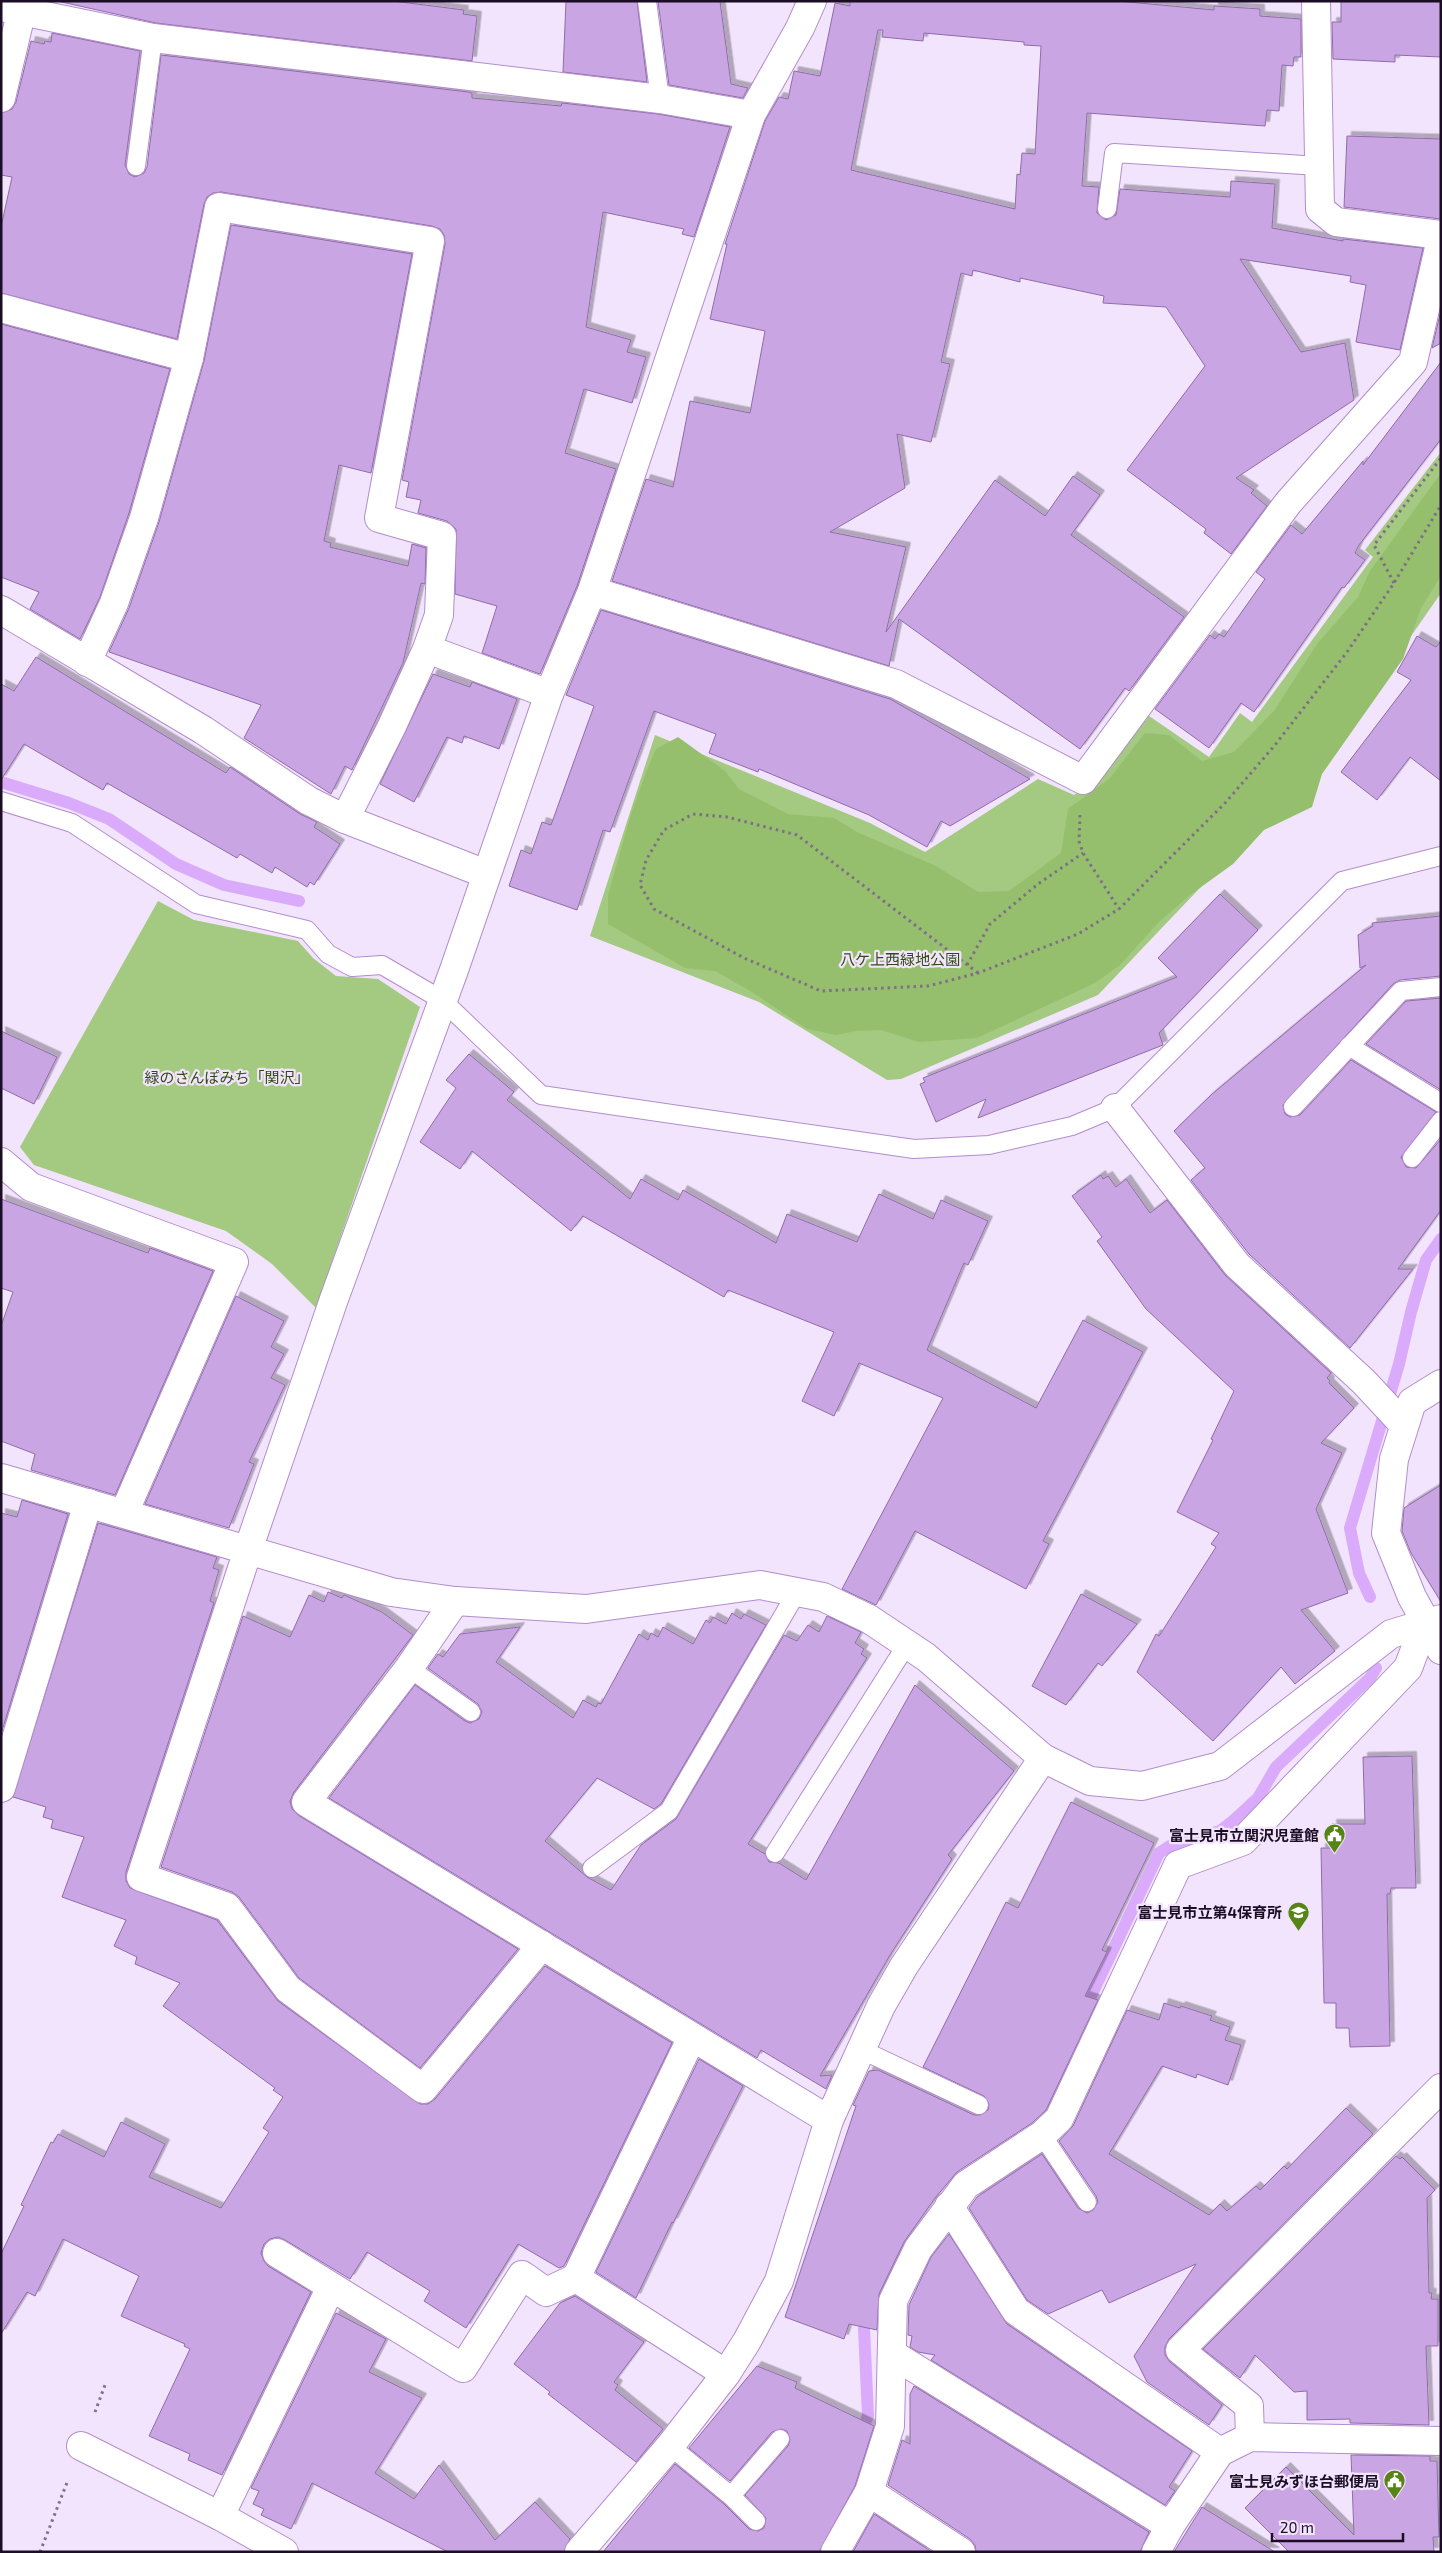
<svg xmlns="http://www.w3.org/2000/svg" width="1442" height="2553" font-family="'Exo 2','Noto Sans JP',sans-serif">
  <defs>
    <filter id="shadow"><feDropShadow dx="4.5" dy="-4.5" stdDeviation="0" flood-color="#0004"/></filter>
  </defs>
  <rect width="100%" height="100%" fill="#f3e4fe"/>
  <g fill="#a4c981">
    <polygon points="1441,452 1441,593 1334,747 1098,995 901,1079 887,1080 759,1002 590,936 655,735 870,823 925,852 1038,779 1074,795 1103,775 1149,716 1209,757 1240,713 1252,722 1373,557 1365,550"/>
    <polygon points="158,901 194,920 298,941 313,958 336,976 378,979 420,1007 316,1308 272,1264 226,1231 34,1165 20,1147"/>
  </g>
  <polygon fill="#95bf6c" points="1441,473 1441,576 1421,608 1403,659 1322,774 1312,807 1264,830 1233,864 1190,895 1159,922 1120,965 1095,983 977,1038 919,1042 881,1030 856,1031 836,1035 807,1029 752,992 715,971 685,968 608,924 608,895 631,814 647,770 656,749 678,737 725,771 739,789 788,814 834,818 859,833 936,866 978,892 1009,891 1061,853 1068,809 1110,778 1145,733 1169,735 1202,761 1234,752 1274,711 1317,644 1358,597 1370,571"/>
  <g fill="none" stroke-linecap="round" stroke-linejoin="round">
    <g stroke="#d9abfa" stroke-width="12">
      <polyline points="1,782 69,803 109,819 176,864 224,885 299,901"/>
      <polyline points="1370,1597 1359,1573 1350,1528 1399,1364 1411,1312 1426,1260 1441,1239"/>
      <polyline points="1083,2013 1159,1853 1170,1846 1220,1831 1233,1821 1258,1798 1276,1767 1370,1678 1376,1668"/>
      <polyline points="859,2437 868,2416 864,2329 869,2312"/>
    </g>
  </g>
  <g fill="#c9a5e4" stroke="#8f6ca8" fill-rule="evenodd" filter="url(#shadow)">
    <polygon points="57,1 393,1 464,10 463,14 477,16 472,61 156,23"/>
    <polygon points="566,1 637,1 647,82 563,72"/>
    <polygon points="658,1 720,1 731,84 748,88 743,98 669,85"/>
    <path d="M 850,1 L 1118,1 L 1214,10 L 1214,6 L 1260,9 L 1260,16 L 1301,19 L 1301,57 L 1294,57 L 1293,66 L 1282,65 L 1279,111 L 1267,110 L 1265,126 L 1087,113 L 1082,186 L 1099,187 L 1097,213 L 1106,220 L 1116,215 L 1120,189 L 1230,197 L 1231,181 L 1275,184 L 1272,228 L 1343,241 L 1343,239 L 1423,248 L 1400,350 L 1356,342 L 1366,285 L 1350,282 L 1351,276 L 1240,259 L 1301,352 L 1345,343 L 1354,400 L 1236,478 L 1254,490 L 1251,493 L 1267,506 L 1231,554 L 1204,533 L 1206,529 L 1127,470 L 1205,366 L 1166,307 L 1103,303 L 1104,296 L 1020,278 L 1020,282 L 973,270 L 972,276 L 961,273 L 941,362 L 950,364 L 931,442 L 897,434 L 905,488 L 830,532 L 906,547 L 886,632 L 995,480 L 1045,516 L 1073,476 L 1100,495 L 1071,535 L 1184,617 L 1129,691 L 1125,688 L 1080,749 L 899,619 L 889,666 L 612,581 L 646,479 L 673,487 L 690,401 L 750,413 L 765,331 L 710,319 L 727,244 L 725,244 L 765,121 L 779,97 L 788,99 L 794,71 L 820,76 L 835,3 L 850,6 ZM 878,30 L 883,30 L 882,37 L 923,41 L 924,33 L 1024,42 L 1024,45 L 1041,46 L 1035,154 L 1022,153 L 1020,175 L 1017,174 L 1015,209 L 851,170 Z"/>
    <polygon points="1341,1 1441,1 1441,57 1395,55 1395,62 1333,59 1332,22 1341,22"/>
    <polygon points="52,33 140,51 125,165 129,174 135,177 144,173 147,167 161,55 468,92 472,93 472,98 561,106 562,103 658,114 730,127 694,237 682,234 684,229 603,212 586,327 631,340 627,352 646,357 632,403 584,389 565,453 616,469 577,586 540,674 482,653 497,606 455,594 456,529 447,521 418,513 421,500 406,497 409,482 402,480 445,244 444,235 440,229 432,226 221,192 213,193 207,197 204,204 177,339 1,293 1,227 12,177 1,175 1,113 12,109 16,102 31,41 44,44 45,41 51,42"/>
    <polygon points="1347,136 1441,139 1441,219 1344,207"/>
    <polygon points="231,225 412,254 371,473 339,465 324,541 331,543 330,547 408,566 412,544 426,548 425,584 421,583 403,663 352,770 345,766 331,794 244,738 261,705 109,652 129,608 159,522 204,361"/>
    <polygon points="1441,310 1441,343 1432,348"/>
    <polygon points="1,324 170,369 129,513 100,597 80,639 30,609 39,592 1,577"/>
    <polygon points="1441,362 1441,439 1359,545 1355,553 1365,560 1344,588 1342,587 1254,712 1241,703 1209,748 1155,709 1210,635 1215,639 1219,634 1224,637 1265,579 1256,572 1291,525 1302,534 1363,461 1363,465"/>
    <polygon points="601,610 890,699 1030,779 950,826 941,821 927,847 869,815 759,769 758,772 709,753 716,734 654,711 610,832 603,830 577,910 509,886 521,850 531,854 542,822 551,825 594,706 566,695"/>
    <polygon points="1417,636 1436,647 1441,641 1441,781 1410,757 1377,800 1341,772 1411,680 1397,672"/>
    <polygon points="36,657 226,773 230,767 300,814 317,822 314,827 340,844 314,885 310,882 307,887 275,867 272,873 240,854 237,858 107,783 103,790 24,744 1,780 1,684 14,691"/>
    <polygon points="433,674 470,687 472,682 517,699 499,749 464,736 462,743 447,737 414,802 380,784"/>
    <polygon points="1220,894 1258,930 1159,1033 1163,1045 978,1118 986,1099 936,1122 920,1084 925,1082 923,1078 1177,977 1158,958"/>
    <polygon points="1441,916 1441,976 1400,980 1393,984 1283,1105 1285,1114 1290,1117 1300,1115 1351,1060 1436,1112 1401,1157 1406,1167 1416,1168 1441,1139 1441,1210 1398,1269 1413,1269 1350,1348 1249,1254 1191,1180 1205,1168 1174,1131 1211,1095 1366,965 1360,968 1358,935 1373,926 1372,923"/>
    <polygon points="1441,998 1441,1090 1366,1044 1406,1001"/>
    <polygon points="1,1031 57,1057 34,1104 1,1088"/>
    <polygon points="469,1054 514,1092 507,1100 630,1199 641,1179 678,1200 683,1190 776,1243 787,1214 857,1242 879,1194 933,1219 941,1200 988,1221 968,1265 964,1263 927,1350 1036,1408 1083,1320 1143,1352 1043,1541 1049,1544 1026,1589 915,1531 876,1605 842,1589 943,1398 859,1363 834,1416 802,1401 834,1332 728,1290 724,1297 583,1216 571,1231 472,1151 460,1169 420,1142 456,1088 446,1080"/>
    <polygon points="1101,1175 1103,1179 1108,1176 1116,1187 1126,1179 1150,1213 1167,1200 1225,1275 1331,1373 1327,1378 1330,1381 1329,1383 1354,1408 1321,1443 1342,1453 1316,1509 1348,1593 1301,1610 1335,1651 1295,1684 1281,1667 1213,1741 1137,1672 1156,1634 1159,1636 1216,1547 1211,1544 1219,1533 1177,1512 1213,1440 1211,1439 1234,1391 1146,1309 1097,1241 1102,1237 1072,1196"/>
    <polygon points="1,1199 148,1253 150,1248 213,1271 115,1495 31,1470 35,1454 1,1441 1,1326 13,1292 1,1288"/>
    <polygon points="236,1296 284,1321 271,1347 284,1354 271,1378 285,1385 249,1462 254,1464 229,1528 145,1504"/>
    <polygon points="1441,1485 1441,1602 1411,1553 1402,1531 1404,1508"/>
    <polygon points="22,1500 68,1514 1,1734 1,1513 17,1517"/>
    <polygon points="98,1523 217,1557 213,1568 219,1570 210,1601 214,1603 126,1872 126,1881 130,1888 217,1920 278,2001 420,2104 428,2104 435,2099 545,1966 672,2043 564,2266 559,2268 518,2244 466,2328 424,2301 430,2291 367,2252 350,2279 285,2240 278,2237 270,2239 264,2244 261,2253 264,2261 268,2266 311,2292 222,2475 188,2460 190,2454 149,2436 190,2349 184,2346 185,2344 121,2316 139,2276 63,2239 35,2296 27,2292 1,2334 1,2254 24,2206 21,2205 51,2142 53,2143 58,2134 104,2157 121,2122 165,2144 149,2177 221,2208 269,2132 263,2128 283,2097 273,2090 275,2088 163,2006 180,1983 135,1964 137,1957 114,1946 126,1920 62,1897 84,1837 51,1828 53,1820 43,1817 46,1807 13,1797"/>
    <polygon points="328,1592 342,1598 344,1595 382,1612 413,1635 294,1792 290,1801 292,1809 298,1815 518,1949 420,2068 299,1978 239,1897 232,1892 161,1867 243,1616 290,1637 309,1595 324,1602"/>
    <polygon points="1081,1594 1137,1624 1102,1666 1098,1663 1066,1705 1032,1686"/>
    <polygon points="732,1613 741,1619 744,1614 766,1625 661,1804 654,1809 597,1778 545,1841 587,1877 611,1890 641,1845 676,1819 784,1635 797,1641 808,1625 819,1632 827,1616 861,1632 855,1643 864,1649 861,1654 867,1658 748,1844 765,1854 769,1862 779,1863 806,1880 915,1685 1014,1771 948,1855 952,1859 890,1955 820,2076 832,2075 826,2089 761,2050 757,2058 329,1798 415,1685 465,1721 470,1723 479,1719 482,1712 478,1704 428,1668 438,1654 443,1657 460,1634 520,1627 496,1662 573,1718 583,1700 596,1707 598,1703 601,1704 639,1634 648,1640 651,1633 658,1637 663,1627 693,1644 706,1620 710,1623 713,1617 726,1624"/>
    <polygon points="1412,1756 1416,1888 1391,1888 1390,1894 1387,1894 1390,2046 1350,2047 1349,2028 1336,2028 1336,2003 1324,2003 1321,1848 1334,1848 1332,1824 1365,1824 1363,1757"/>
    <polygon points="1071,1802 1154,1843 1102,1950 1107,1952 1085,1996 1098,2000 1046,2110 1032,2123 957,2172 935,2198 904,2242 879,2294 877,2330 849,2324 844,2339 785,2317 856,2106 853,2105 869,2071 878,2070 974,2115 980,2115 988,2110 989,2104 984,2096 923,2067 1006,1902 1018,1908"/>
    <polygon points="1164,2003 1180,2008 1181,2006 1212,2016 1210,2020 1230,2027 1225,2040 1241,2045 1228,2085 1197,2074 1196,2078 1162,2066 1109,2154 1209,2215 1220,2204 1227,2211 1256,2186 1260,2190 1284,2166 1287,2169 1346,2108 1373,2134 1169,2339 1165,2347 1165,2355 1170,2362 1222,2405 1209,2425 1147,2382 1134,2356 1196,2264 1109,2303 1102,2290 1048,2314 1027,2300 969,2208 977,2197 1042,2154 1078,2208 1087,2213 1093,2210 1098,2202 1096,2196 1059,2141 1073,2126 1127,2010 1159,2020"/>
    <polygon points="699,2059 743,2086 673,2223 672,2222 636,2298 596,2272"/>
    <polygon points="1396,2156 1400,2159 1402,2157 1435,2190 1427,2198 1429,2293 1432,2293 1431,2299 1438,2299 1438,2346 1426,2346 1429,2425 1350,2423 1350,2419 1307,2420 1307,2391 1294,2392 1255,2355 1240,2378 1203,2349"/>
    <polygon points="949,2234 1007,2324 1192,2451 1169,2487 1175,2491 1165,2505 931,2360 935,2355 918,2352 910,2347 912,2336 908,2335 909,2305 931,2257"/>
    <polygon points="575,2296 644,2342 614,2382 618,2385 615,2390 663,2429 636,2462 548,2394 550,2392 514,2364 560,2303"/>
    <polygon points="336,2313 386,2339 369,2372 422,2398 375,2473 414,2499 439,2465 495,2540 535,2502 570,2539 564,2552 448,2552 312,2483 291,2529 261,2515 264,2509 253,2504 259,2491 251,2488"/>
    <polygon points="757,2366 797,2382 795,2388 874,2426 855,2486 819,2552 603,2552 675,2464 724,2504 749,2529 758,2531 764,2528 766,2518 745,2495 788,2446 790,2440 787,2431 781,2429 772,2432 730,2481 689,2448"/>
    <polygon points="914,2386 1149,2532 1140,2552 976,2552 975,2545 970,2539 888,2485 902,2440 910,2444 910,2394"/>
    <polygon points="1351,2455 1430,2456 1430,2461 1437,2461 1439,2537 1433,2537 1434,2552 1289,2552 1245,2508 1286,2467 1354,2535"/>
    <polygon points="1202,2507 1275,2552 1174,2552"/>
    <polygon points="874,2514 932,2552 853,2552"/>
  </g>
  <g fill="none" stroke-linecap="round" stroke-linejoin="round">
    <defs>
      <g id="lane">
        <polyline points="647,1 660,99"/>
        <polyline points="136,166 153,38"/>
        <polyline points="1107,209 1114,153 1319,166"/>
        <polyline points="1,801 72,823 196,904 307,930 328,954 352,967 382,965 442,1000 541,1095 914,1149 989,1145 1072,1126 1115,1108 1342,881 1441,856"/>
        <polyline points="1349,1046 1441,1103"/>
        <polyline points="1293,1107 1401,991 1441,987"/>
        <polyline points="1412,1158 1441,1121"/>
        <polyline points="409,1668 471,1712"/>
        <polyline points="775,1853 907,1644"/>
        <polyline points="592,1868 669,1811 797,1592"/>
        <polyline points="860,2049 979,2105"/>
        <polyline points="1042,2135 1087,2202"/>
        <polyline points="670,2446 731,2496 756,2521"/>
        <polyline points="731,2496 780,2439"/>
      </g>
      <g id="street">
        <polyline points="1316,1 1320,209 1336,222 1441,235"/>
        <polyline points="1,7 153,38 660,99 751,115"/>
        <polyline points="1,98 24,1"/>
        <polyline points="1,308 189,358 144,518 114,603 87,662"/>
        <polyline points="189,358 219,207 430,241 379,518 442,536 439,615 427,649"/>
        <polyline points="592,591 896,684 1083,780 1288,503 1413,362 1441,239"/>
        <polyline points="1,610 203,730 309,801 345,819 392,726 427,649 549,694"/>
        <polyline points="345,819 486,874"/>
        <polyline points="1115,1108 1237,1265 1364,1382 1404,1425"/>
        <polyline points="1,1162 31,1187 234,1262 124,1513"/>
        <polyline points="1441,1384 1412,1402 1394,1459 1386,1533 1412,1597 1441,1650"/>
        <polyline points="1,1478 391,1592 455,1601 586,1609 760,1585 823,1597 869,1619 926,1657 1043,1758 1090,1781 1142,1786 1220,1766 1391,1634 1441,1619"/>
        <polyline points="455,1601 409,1668 306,1802 829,2120"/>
        <polyline points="1,1788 88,1503"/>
        <polyline points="542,1945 423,2089 288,1989 227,1907 141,1877 248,1550 334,1299 454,970 549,694 592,591 751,115 800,28 812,1"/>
        <polyline points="692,2037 576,2278 726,2374"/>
        <polyline points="949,2206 1016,2311 1220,2452"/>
        <polyline points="277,2253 463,2368 522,2275 546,2292 576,2278"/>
        <polyline points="892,2354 1170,2526"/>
        <polyline points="1250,2437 1249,2406 1180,2350 1441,2088"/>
        <polyline points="81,2446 220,2516 284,2552"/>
        <polyline points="869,2492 961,2552"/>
        <polyline points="220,2516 331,2287"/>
        <polyline points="579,2552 670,2446 726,2374 747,2341 779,2281 829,2120 881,2006 904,1966 1043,1758"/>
        <polyline points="835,2552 869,2492 890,2426 893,2301 918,2249 966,2185 1042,2135 1059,2119 1178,1865 1243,1841 1408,1668 1425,1623"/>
        <polyline points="1156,2552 1170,2526 1220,2452 1250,2437 1441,2441"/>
      </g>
    </defs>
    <use href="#lane" stroke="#b28dcb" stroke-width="20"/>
    <use href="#street" stroke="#b28dcb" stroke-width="30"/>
    <g stroke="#7e7088" stroke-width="3" stroke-dasharray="2.5 4" stroke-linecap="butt">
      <polyline points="1394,583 1374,545 1441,458"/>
      <polyline points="1080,815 1079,841 1083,853 1119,909"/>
      <polyline points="967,965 990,924 1038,884 1083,853"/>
      <polyline points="978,973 797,835 727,817 693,814 664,830 646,860 640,885 654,909 744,958 821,991 928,986 978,973 1078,934 1119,909 1226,802 1275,745 1347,652 1394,583 1441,505"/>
      <polyline points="95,2412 105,2385"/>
      <polyline points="40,2552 68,2480"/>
    </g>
    <use href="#lane" stroke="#fff" stroke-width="18"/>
    <use href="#street" stroke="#fff" stroke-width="28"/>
  </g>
  <defs>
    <symbol id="civic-pin" viewBox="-11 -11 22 30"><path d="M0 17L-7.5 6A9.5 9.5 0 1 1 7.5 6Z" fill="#568515" stroke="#f3e4fe"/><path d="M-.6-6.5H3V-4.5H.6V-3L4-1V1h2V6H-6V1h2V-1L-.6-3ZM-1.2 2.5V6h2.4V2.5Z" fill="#fff"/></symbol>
    <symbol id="school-pin" viewBox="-11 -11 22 30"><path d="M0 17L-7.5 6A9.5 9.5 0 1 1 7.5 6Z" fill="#568515" stroke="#f3e4fe"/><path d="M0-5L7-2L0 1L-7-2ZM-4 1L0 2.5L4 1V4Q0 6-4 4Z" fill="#fff"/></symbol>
  </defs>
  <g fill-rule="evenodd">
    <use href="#civic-pin" x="1322" y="1822" width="25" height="34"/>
    <use href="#school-pin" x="1286" y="1900" width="25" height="34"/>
    <use href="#civic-pin" x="1382" y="2468" width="25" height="34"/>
  </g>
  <g text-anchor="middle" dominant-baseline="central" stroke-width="4.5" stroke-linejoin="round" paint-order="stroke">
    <g font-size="15" fill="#314c11" stroke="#f3e4fe">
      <text x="900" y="959">八ケ上西緑地公園</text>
      <text x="227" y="1077">緑のさんぽみち「関沢」</text>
    </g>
    <g font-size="15" font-weight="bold" fill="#1b0d24" stroke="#f3e4fe" text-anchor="end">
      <text x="1319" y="1835">富士見市立関沢児童館</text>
      <text x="1282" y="1912">富士見市立第4保育所</text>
      <text x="1379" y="2481">富士見みずほ台郵便局</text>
    </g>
  </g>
  <rect width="1442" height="2553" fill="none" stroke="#1b0d24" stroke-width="5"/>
  <path d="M1272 2533v8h131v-8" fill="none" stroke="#1b0d24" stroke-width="2.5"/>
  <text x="1280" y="2533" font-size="15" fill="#1b0d24" stroke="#f3e4fe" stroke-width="4" paint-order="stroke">20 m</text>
</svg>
